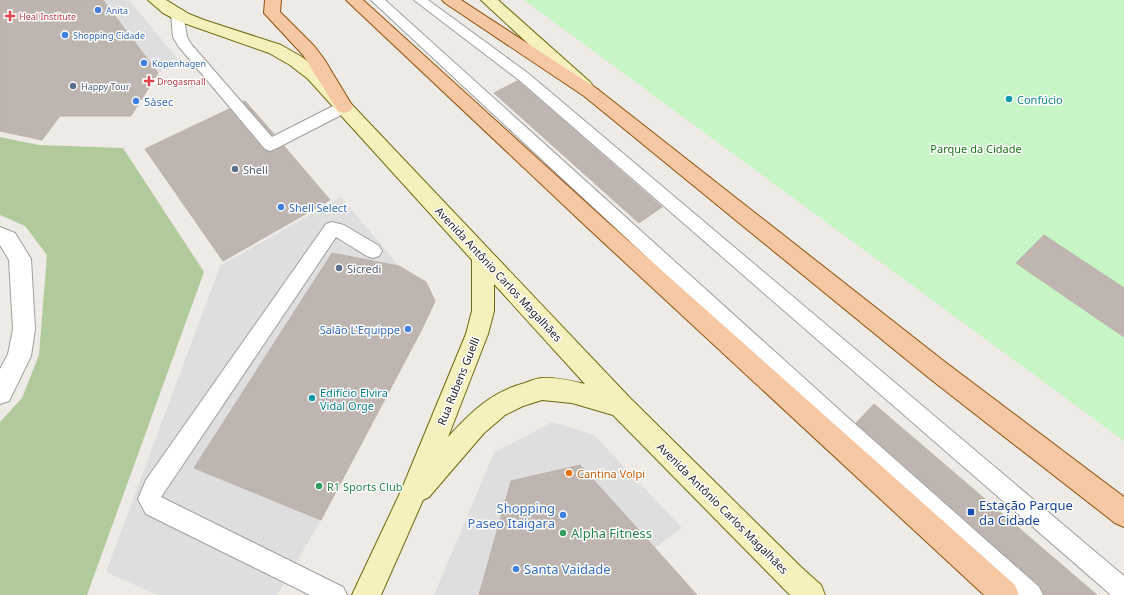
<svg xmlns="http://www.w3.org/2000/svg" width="1124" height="595" font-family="'Noto Sans',sans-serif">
  <rect width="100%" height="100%" fill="#eeeae5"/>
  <polygon fill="#b0ca9c" points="0,137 39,145 123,148 204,272 87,595 0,595 0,422 22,398 39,355 47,255 25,226 0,215"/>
  <polygon fill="#c7f5c5" points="524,0 1124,0 1124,441"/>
  <g fill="#dedede">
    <polygon points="103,0 129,0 181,63 158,73"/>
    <polygon points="341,197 399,266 332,253 194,468 321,520 277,595 157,595 106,572 220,266"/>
    <polygon points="552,422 594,435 682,528 655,548 580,465 511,481 479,595 434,595 494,453"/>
  </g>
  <g fill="#beb5b1" stroke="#bfafa8">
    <polygon points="0,0 103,0 158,73 131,116 60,116 42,140 0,131"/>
    <polygon points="517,81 518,81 662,207 639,223 494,93"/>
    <polygon points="245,101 274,134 272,135 243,102"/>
    <polygon points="229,109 264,150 271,152 284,146 330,200 223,261 145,149"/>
    <polygon points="1044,235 1124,288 1124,337 1016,263"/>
    <polygon points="332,253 399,266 426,282 435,301 422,329 321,520 194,468"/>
    <polygon points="874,404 1097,595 1044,595 1040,586 856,423"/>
    <polygon points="580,465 655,548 697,595 479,595 511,481"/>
  </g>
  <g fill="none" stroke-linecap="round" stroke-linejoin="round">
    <defs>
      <g id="lane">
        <polygon points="371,0 385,0 845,415 1039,587 1043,595 1014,595 831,429"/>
        <polygon points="414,0 428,0 529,74 1124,576 1124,595 1111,595 519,80"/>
        <polygon points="177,10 182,11 183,14 187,37 191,44 272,137 339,103 344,102 349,103 351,107 349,111 275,149 270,151 265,149 179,47 173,37 171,14 172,11"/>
        <polygon points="332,222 344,225 379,246 382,251 379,256 373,258 367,256 336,237 161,497 343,587 347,595 310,595 146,514 138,499 146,480 326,224"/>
      </g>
      <polygon id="street" points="0,227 15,233 31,259 35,329 31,356 9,401 0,404 0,369 8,354 13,329 9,260 0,245"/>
      <g id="secondary">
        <path d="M 148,0 L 166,0 L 189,14 L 204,20 L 281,45 L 302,57 L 320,71 L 629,397 L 801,567 L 821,585 L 825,595 L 790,595 L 613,415 L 572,403 L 542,400 L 523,406 L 505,415 L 484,433 L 429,497 L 423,500 L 381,595 L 352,595 L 401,491 L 466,334 L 472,311 L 472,260 L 308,79 L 290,65 L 269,53 L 178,21 L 163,13 ZM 494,284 L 585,384 C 572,381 556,377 542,378 C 537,378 530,381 525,383 C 491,392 471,412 448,437 L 488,334 L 494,311 Z"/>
        <polygon points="481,0 498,0 590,82 593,86 590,90 584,92 578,90"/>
      </g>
      <g id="primary">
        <polygon points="265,0 281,0 280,12 315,47 324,59 353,107 350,111 344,113 338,111 303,55 264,13"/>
        <polygon points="346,0 363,0 604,219 1015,585 1019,595 984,595 590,230"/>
        <polygon points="442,0 461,0 596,88 945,362 1124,497 1124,527 1115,523 929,378 584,96 445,3"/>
      </g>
    </defs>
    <use href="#lane" stroke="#9f9f9f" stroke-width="2"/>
    <use href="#street" stroke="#9f9f9f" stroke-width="2"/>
    <use href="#secondary" stroke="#6d6b0d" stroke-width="2"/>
    <use href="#primary" stroke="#8d520b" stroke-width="2"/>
    <use href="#lane" fill="#fff" fill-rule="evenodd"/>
    <use href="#street" fill="#fff" fill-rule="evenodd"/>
    <use href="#secondary" fill="#f5f0bc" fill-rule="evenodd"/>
    <use href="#primary" fill="#f5c7a3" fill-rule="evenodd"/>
  </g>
  <g fill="#3f7fe0" stroke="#fff" stroke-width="1.5">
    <circle cx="98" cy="10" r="4"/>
    <circle cx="65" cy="35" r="4"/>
    <circle cx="144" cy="63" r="4"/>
    <circle cx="136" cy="101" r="4"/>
    <circle cx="281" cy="207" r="4"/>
    <circle cx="408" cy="329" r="4"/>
    <circle cx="563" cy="515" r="4"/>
    <circle cx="516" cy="569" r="4"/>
  </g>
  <g fill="#e0444e" stroke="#fff" stroke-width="1.5">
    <path d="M8 10h4v4h4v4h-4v4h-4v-4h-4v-4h4z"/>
    <path d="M147 75h4v4h4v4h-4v4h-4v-4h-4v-4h4z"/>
  </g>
  <g fill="#5c6f8a" stroke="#fff" stroke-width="1.5">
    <circle cx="73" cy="86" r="4"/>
    <circle cx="235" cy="169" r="4"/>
    <circle cx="339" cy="268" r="4"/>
  </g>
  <g fill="#0f9aa8" stroke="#fff" stroke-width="1.5">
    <circle cx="1009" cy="99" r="4"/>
    <circle cx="312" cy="398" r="4"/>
  </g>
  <circle fill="#e8710a" stroke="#fff" stroke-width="1.5" cx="569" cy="473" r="4"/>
  <g fill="#2e9e5b" stroke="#fff" stroke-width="1.5">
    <circle cx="319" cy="486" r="4"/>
    <circle cx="563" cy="533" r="4"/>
  </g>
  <rect fill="#1a4fb4" stroke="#fff" stroke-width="1.5" x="967" y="508" width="8" height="8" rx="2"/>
  <g text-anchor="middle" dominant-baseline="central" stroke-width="3" stroke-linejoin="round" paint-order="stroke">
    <g font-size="9" fill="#366cbe" stroke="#fff" text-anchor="start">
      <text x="106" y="10">Anita</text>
      <text x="73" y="35">Shopping Cidade</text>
      <text x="152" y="63">Kopenhagen</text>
    </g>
    <g font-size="9" fill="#be3a42" stroke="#fff" text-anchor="start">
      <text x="19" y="16">Heal Institute</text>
      <text x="157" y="81">Drogasmall</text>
    </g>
    <g font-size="9" fill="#4e5e75" stroke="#fff" text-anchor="start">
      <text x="81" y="86">Happy Tour</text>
    </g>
    <g font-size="11" fill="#0d838f" stroke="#fff" text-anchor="start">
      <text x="1017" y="99">Confúcio</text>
      <text x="320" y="392">Edifício Elvira<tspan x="320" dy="13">Vidal Orge</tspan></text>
    </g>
    <g font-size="11" fill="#366cbe" stroke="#fff" text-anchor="start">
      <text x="144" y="101">5àsec</text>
      <text x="289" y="207">Shell Select</text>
      <text x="400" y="329" text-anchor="end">Salão L'Equippe</text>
    </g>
    <g font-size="11" fill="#187413" stroke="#fff">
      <text x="976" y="148">Parque da Cidade</text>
    </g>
    <g font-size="11" fill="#4e5e75" stroke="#fff" text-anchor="start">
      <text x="243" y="169">Shell</text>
      <text x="347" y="268">Sicredi</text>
    </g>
    <g font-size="11" fill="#1e1e1e" stroke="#fff">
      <text transform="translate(499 274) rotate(47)">Avenida Antônio Carlos Magalhães</text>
      <text transform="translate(458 381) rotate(-68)">Rua Rubens Guelli</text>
      <text transform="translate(723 508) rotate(45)">Avenida Antônio Carlos Magalhães</text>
    </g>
    <g font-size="11" fill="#c56008" stroke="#fff" text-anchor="start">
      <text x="577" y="473">Cantina Volpi</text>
    </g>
    <g font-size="11" fill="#27864d" stroke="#fff" text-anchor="start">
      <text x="327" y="486">R1 Sports Club</text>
    </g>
    <g font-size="13" fill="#164399" stroke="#fff" text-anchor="start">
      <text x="979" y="505">Estação Parque<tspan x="979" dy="15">da Cidade</tspan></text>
    </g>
    <g font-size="13" fill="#366cbe" stroke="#fff" text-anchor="end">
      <text x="555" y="508">Shopping<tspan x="555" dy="15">Paseo Itaigara</tspan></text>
      <text x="524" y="569" text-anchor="start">Santa Vaidade</text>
    </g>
    <g font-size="13" fill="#27864d" stroke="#fff" text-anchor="start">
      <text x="571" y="533">Alpha Fitness</text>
    </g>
  </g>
</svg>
